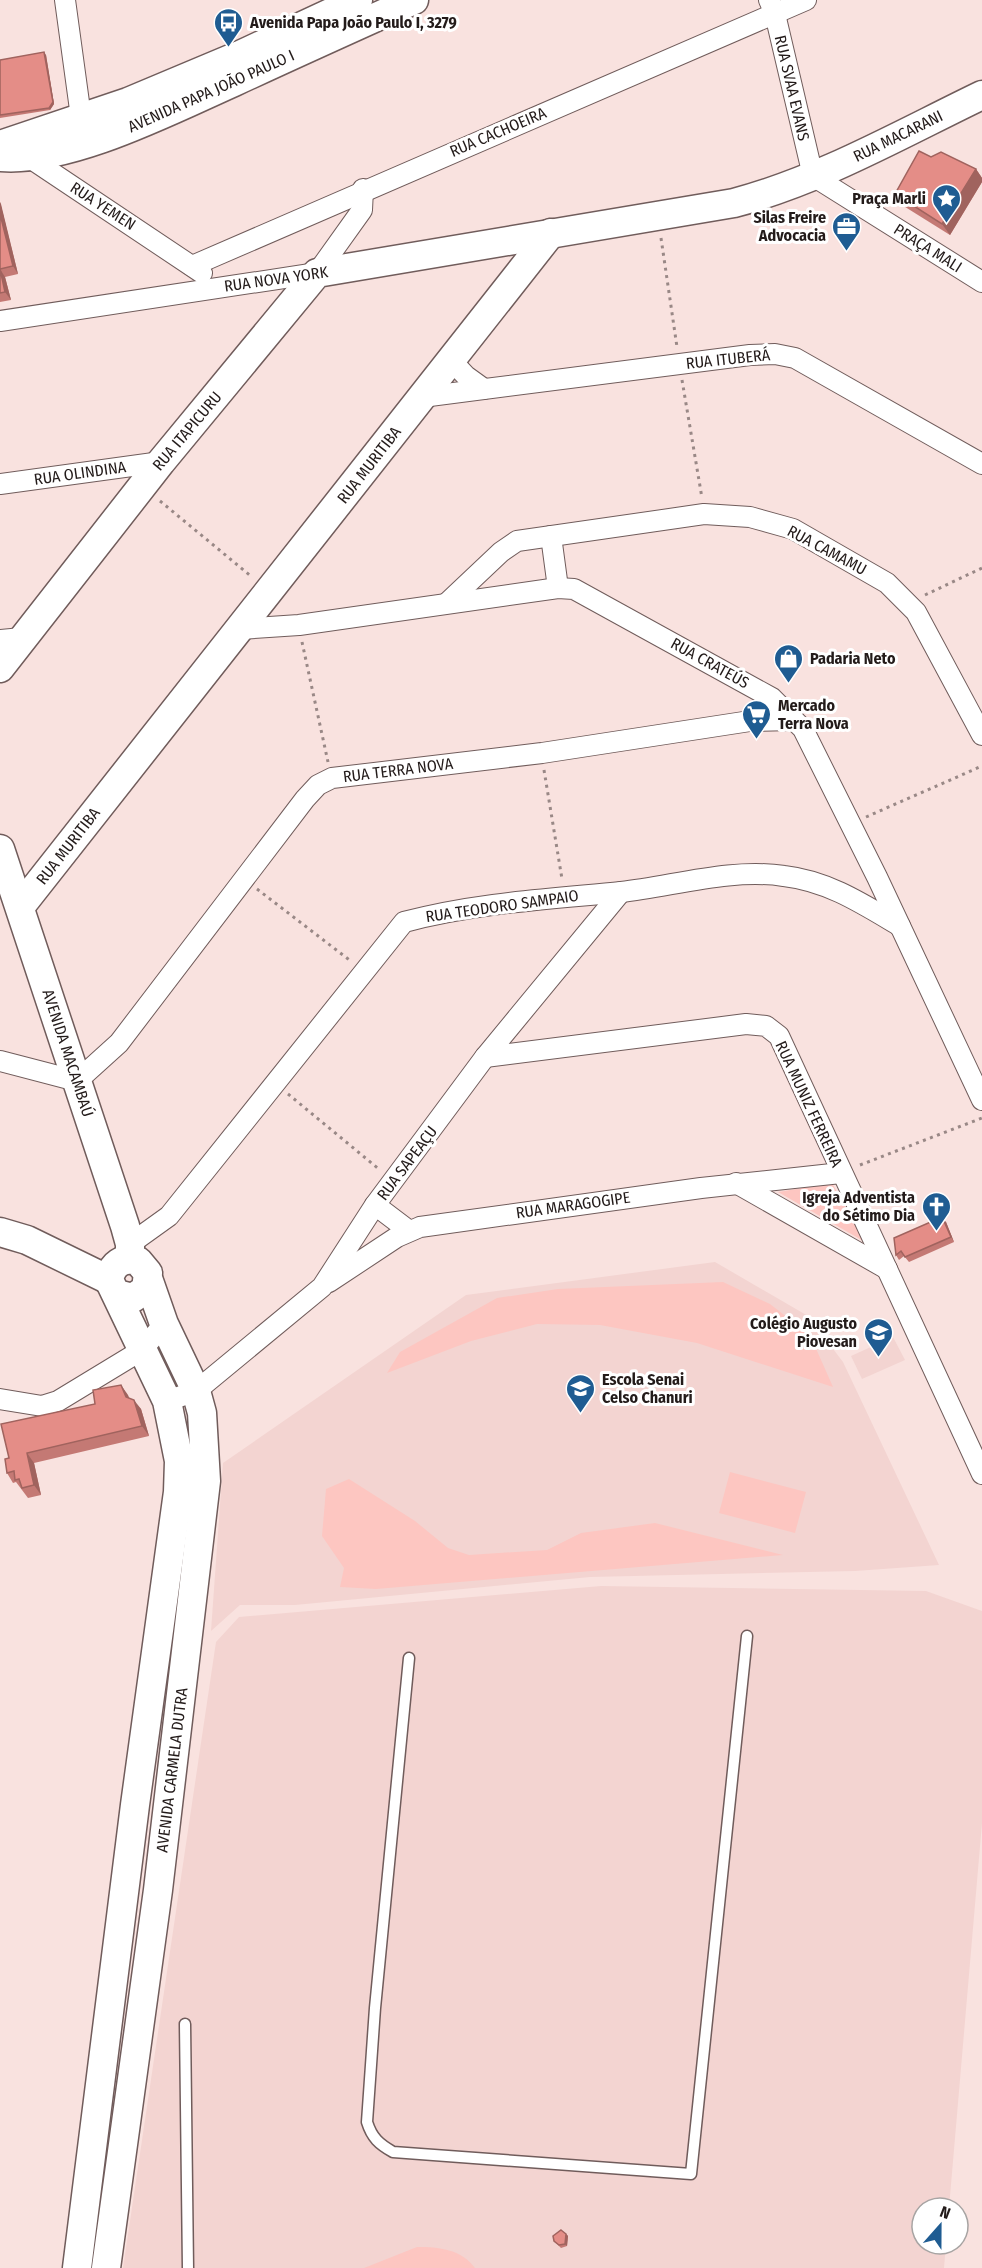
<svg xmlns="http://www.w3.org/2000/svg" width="982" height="2268" font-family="'Fira Sans Condensed',sans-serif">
  <rect width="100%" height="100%" fill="#f9e2df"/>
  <g fill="#f3d4d1">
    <polygon points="715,1262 808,1316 843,1362 939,1565 855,1571 590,1577 295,1605 240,1605 211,1631 223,1463 466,1295"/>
    <polygon points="893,1337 905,1360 862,1379 851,1356"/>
    <polygon points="601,1586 926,1591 982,1611 982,1823 949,2208 922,2208 922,2244 946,2244 944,2268 123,2268 216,1642 239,1617"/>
  </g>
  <g fill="#fdc6c1">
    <polygon points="832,1183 865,1242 778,1192"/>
    <polygon points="723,1282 770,1304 810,1335 833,1387 697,1343 600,1325 537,1324 471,1341 387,1373 400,1352 497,1298 558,1289"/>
    <polygon points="730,1472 806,1492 795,1533 719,1513"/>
    <polygon points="349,1479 415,1521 448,1548 469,1555 547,1550 581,1533 655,1523 783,1555 376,1589 340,1587 344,1568 322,1536 326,1489"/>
    <path d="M 417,2247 C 439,2247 461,2249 475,2268 L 364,2268 Z"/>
  </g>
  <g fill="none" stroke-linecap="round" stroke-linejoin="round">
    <defs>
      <g id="lane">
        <path d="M 409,1658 L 375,2008 L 367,2122 C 372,2138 379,2144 393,2152 L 691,2174 L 747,1636"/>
        <polyline points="185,2024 188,2268"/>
      </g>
      <g id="street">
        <polyline points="65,0 81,117"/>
        <polyline points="769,0 775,14 813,176 982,282"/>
        <polyline points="27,156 202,273"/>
        <polyline points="192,266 806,0"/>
        <polyline points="0,321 317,273 362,210 363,189"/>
        <polyline points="451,360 466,376 484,389"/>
        <polyline points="422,397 750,355 775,354 795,358 982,464"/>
        <polyline points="0,484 161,462"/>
        <polyline points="551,536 558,588"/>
        <polyline points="447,603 501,552 517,541 704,514 750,517 793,529 887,583 916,612 982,735"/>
        <polyline points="240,629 299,625 558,588 574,589 772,698 803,729 877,877 982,1100"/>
        <polyline points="0,640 22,638"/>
        <polyline points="485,1057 746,1024 766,1026 779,1036 982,1474"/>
        <polyline points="0,1061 77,1081 119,1043 305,799 318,785 332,778 542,753 750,721 794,720"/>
        <polyline points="736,1183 887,1269"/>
        <polyline points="375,1205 408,1230"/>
        <path d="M 130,1244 L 169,1216 L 404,922 C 475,903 549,899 621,892 C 674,886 731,868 784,876 C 828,881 863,904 900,926"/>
        <polyline points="329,1282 397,1237 420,1227 701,1188 841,1173"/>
        <polyline points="0,1399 42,1406 58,1401 142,1350 164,1324"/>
        <polyline points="167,1401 196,1391 322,1287 375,1205 485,1057 621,892"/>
      </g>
      <g id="secondary">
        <polyline points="0,145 128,102 240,55 358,0"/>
        <path d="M 0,157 C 69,163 171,110 234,82 C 294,54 354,27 414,0"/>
        <path d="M 0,668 L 161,462 L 317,273 L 734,203 C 821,180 901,134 982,95"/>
        <polyline points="0,849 125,1226 130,1244 130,1259"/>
        <polyline points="20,907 551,233"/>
        <polyline points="0,1232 27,1240 109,1280"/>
        <path d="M 77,2268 L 135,1805 L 178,1492 L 179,1461 L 167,1401 L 109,1280 C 112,1264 122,1257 138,1261 L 148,1273 L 146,1289 L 133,1298 L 117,1294"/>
        <polyline points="106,2268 158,1890 206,1481 202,1413 196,1391 164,1324 149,1281"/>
      </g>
    </defs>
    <use href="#lane" stroke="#705c5b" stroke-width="13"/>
    <use href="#street" stroke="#705c5b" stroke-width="22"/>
    <use href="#secondary" stroke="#705c5b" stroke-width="31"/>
    <g stroke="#998886" stroke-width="3" stroke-dasharray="3 4.5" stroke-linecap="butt">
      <polyline points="661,238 677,347"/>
      <polyline points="682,380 702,498"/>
      <polyline points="160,501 252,577"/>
      <polyline points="925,595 982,568"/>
      <polyline points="302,642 328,762"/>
      <polyline points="544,770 562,879"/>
      <polyline points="866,817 982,766"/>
      <polyline points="257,889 352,962"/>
      <polyline points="288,1094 380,1170"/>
      <polyline points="860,1165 982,1118"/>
    </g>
    <use href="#lane" stroke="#fff" stroke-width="10"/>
    <use href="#street" stroke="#fff" stroke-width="20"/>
    <use href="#secondary" stroke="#fff" stroke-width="28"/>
  </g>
  <g fill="#c47974">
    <polygon points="46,55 54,104 50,110 0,118 0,60"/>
    <polygon points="931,157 976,169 982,178 982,182 950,235 902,205 895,194"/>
    <polygon points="0,202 18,274 5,277 11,300 0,302"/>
    <polygon points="946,1222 954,1242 909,1262 904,1256 899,1260 896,1255 894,1238"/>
    <polygon points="121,1385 129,1398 141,1409 149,1436 34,1463 41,1495 28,1498 16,1482 13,1483 7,1473 9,1458 95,1404"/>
    <polygon points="566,2234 568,2236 567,2246 561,2248 554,2241"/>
  </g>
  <g fill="#a0635e">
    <polygon points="44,52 46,55 54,104 50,110 49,108"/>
    <polygon points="976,169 982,178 982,182 950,235 942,224"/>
    <polygon points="0,202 1,204 18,274 13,266 0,214"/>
    <polygon points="0,269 5,277 11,300 5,292"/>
    <polygon points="942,1217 946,1222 954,1242 951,1237"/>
    <polygon points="121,1385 128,1395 133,1407 126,1397"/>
    <polygon points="134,1400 141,1409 149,1436 142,1426"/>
    <polygon points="27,1453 34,1463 41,1495 34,1485"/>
    <polygon points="566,2234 568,2236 567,2246 565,2244"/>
  </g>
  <g fill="#e48d87" stroke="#a0635e" stroke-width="1.5">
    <polygon points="44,52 53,102 49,108 0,115 0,60"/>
    <polygon points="919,151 931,157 941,152 976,169 942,224 895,194"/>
    <polygon points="0,214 13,266 0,269"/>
    <polygon points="0,269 5,292 0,293"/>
    <polygon points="942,1217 951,1237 905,1257 901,1251 896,1255 894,1238"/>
    <polygon points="121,1385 126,1397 134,1400 142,1426 27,1453 34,1485 22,1488 19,1479 15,1480 14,1471 7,1473 5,1459 9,1458 1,1424 95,1404 93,1390"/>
    <polygon points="561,2230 566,2234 565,2244 559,2245 554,2241 553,2236"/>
  </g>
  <defs>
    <symbol id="bus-pin" viewBox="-11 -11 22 30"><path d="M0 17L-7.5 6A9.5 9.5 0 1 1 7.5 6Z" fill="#1f5c92" stroke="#fff"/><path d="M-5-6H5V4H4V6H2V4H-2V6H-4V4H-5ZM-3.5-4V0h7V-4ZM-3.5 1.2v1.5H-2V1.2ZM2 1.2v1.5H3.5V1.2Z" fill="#fff"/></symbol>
    <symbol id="sight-pin" viewBox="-11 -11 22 30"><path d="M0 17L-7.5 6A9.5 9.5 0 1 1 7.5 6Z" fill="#1f5c92" stroke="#fff"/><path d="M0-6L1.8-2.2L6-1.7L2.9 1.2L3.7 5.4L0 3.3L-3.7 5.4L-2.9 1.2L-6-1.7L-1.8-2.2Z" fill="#fff"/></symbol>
    <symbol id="office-pin" viewBox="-11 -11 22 30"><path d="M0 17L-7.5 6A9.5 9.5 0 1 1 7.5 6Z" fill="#1f5c92" stroke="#fff"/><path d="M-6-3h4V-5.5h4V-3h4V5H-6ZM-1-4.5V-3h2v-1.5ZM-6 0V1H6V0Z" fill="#fff"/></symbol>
    <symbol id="shop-pin" viewBox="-11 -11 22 30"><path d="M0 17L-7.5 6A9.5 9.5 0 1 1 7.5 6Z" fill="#1f5c92" stroke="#fff"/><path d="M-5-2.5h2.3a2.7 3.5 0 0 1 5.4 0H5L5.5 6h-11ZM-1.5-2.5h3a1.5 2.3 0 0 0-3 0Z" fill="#fff"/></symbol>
    <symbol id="supermarket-pin" viewBox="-11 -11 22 30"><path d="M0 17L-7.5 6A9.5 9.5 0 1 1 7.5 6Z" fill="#1f5c92" stroke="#fff"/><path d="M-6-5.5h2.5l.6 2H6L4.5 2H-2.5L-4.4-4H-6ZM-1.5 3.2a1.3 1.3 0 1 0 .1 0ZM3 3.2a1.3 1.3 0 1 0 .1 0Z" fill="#fff"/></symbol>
    <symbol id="church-pin" viewBox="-11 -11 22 30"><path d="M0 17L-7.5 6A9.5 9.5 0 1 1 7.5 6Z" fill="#1f5c92" stroke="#fff"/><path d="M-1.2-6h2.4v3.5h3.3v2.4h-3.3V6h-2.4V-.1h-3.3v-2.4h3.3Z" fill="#fff"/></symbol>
    <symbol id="school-pin" viewBox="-11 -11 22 30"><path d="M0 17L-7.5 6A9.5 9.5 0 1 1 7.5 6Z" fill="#1f5c92" stroke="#fff"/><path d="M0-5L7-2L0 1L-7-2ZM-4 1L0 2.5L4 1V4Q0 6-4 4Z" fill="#fff"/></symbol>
    <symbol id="university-pin" viewBox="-11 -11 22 30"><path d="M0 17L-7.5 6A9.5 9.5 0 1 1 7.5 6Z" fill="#1f5c92" stroke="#fff"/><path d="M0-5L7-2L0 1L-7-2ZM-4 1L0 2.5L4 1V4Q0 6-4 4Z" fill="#fff"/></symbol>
  </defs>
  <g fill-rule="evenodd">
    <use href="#bus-pin" x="212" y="6" width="33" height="45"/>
    <use href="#sight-pin" x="930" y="182" width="33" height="45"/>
    <use href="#office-pin" x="830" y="210" width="33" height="45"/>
    <use href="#shop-pin" x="772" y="642" width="33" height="45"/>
    <use href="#supermarket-pin" x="740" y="698" width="33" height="45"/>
    <use href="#church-pin" x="920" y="1190" width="33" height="45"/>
    <use href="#school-pin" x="862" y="1316" width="33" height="45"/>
    <use href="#university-pin" x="564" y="1372" width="33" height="45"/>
  </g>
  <g text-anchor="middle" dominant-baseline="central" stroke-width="6" stroke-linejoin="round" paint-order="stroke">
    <g font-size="16" font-weight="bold" fill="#231b1a" stroke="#fff" text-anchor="start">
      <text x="250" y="22">Avenida Papa João Paulo I, 3279</text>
      <text x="926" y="198" text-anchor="end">Praça Marli</text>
      <text x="826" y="217" text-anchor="end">Silas Freire<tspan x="826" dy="18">Advocacia</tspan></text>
      <text x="810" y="658">Padaria Neto</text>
      <text x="778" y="705">Mercado<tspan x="778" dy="18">Terra Nova</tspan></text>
      <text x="915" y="1197" text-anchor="end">Igreja Adventista<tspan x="915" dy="18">do Sétimo Dia</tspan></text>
      <text x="857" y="1323" text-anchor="end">Colégio Augusto<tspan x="857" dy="18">Piovesan</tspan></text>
      <text x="602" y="1379">Escola Senai<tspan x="602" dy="18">Celso Chanuri</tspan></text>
    </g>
    <g font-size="16" fill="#231b1a" stroke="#fff">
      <text transform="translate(792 88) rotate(77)">RUA SVAA EVANS</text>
      <text transform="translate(211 91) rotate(-24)">AVENIDA PAPA JOÃO PAULO I</text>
      <text transform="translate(498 132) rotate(-23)">RUA CACHOEIRA</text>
      <text transform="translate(898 136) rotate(-26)">RUA MACARANI</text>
      <text transform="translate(103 206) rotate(33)">RUA YEMEN</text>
      <text transform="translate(928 248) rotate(32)">PRAÇA MALI</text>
      <text transform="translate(276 279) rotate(-8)">RUA NOVA YORK</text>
      <text transform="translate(728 359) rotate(-6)">RUA ITUBERÁ</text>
      <text transform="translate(187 431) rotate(-50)">RUA ITAPICURU</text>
      <text transform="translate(369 465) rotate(-52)">RUA MURITIBA</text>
      <text transform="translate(80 473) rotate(-8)">RUA OLINDINA</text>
      <text transform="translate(827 550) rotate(28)">RUA CAMAMU</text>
      <text transform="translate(710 663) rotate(29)">RUA CRATEÚS</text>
      <text transform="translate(398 770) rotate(-7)">RUA TERRA NOVA</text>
      <text transform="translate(68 846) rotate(-52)">RUA MURITIBA</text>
      <text transform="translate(502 906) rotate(-8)">RUA TEODORO SAMPAIO</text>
      <text transform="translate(68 1053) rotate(72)">AVENIDA MACAMBAÚ</text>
      <text transform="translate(809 1104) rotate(65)">RUA MUNIZ FERREIRA</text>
      <text transform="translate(407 1163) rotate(-53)">RUA SAPEAÇU</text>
      <text transform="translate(573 1205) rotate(-8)">RUA MARAGOGIPE</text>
      <text transform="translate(172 1770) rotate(-83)">AVENIDA CARMELA DUTRA</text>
    </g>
  </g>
  <g transform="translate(940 2226) rotate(21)"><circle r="28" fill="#ffffff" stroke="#a7a4a3" stroke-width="1.5"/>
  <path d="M0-4.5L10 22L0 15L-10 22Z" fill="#1f5c92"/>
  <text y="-9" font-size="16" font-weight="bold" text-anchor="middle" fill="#231b1a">N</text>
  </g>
</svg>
